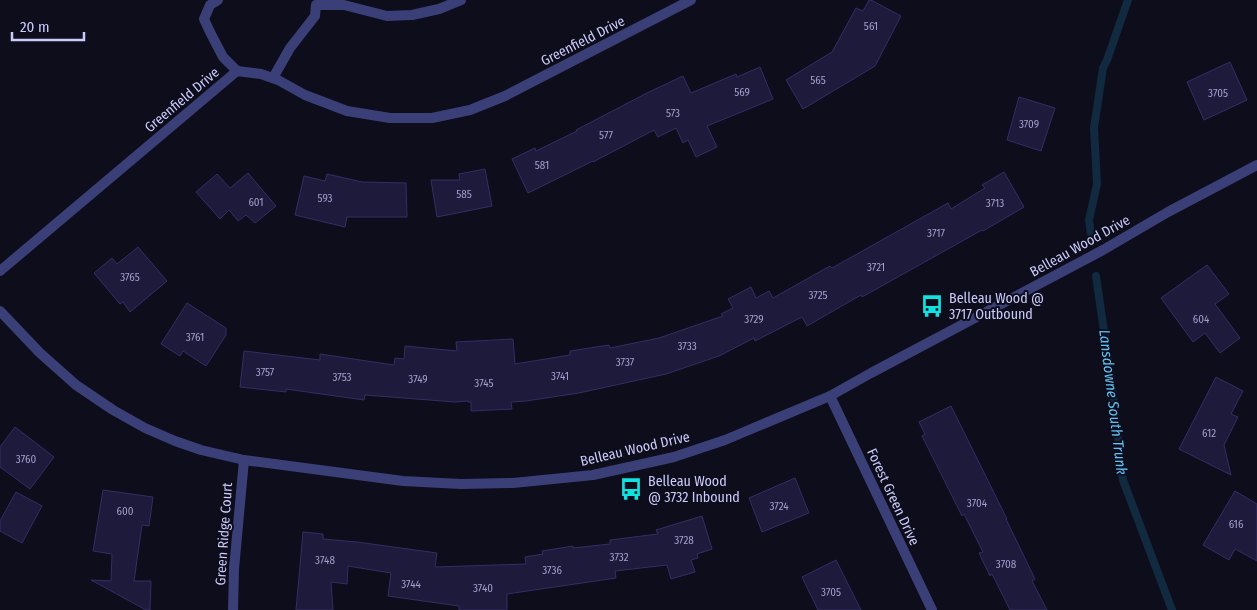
<svg xmlns="http://www.w3.org/2000/svg" width="1257" height="610" font-family="'Fira Sans Condensed',sans-serif">
  <rect width="100%" height="100%" fill="#0d0d1c"/>
  <g fill="none" stroke-linecap="round" stroke-linejoin="round">
    <g stroke="#112a40" stroke-width="8">
      <polyline points="1091,234 1089,220 1097,184 1094,128 1103,68 1107,60 1128,0"/>
      <polyline points="1096,276 1111,379 1123,480 1172,610"/>
    </g>
  </g>
  <g fill="#1d1a3b" stroke="#332e65">
    <polygon points="869,0 871,0 901,16 875,66 803,109 786,80 832,52 856,8 863,11"/>
    <polygon points="1230,62 1247,100 1204,120 1187,82"/>
    <polygon points="760,67 773,99 707,126 717,147 696,157 688,140 683,143 676,128 658,137 654,130 593,162 593,161 528,193 512,159 535,148 536,151 577,131 576,130 647,93 683,76 691,93 736,74 737,77"/>
    <polygon points="1019,97 1055,108 1041,151 1007,140"/>
    <polygon points="485,169 492,206 437,217 431,180 460,180 459,174"/>
    <polygon points="1004,172 1024,207 983,231 982,230 862,297 861,295 807,326 802,317 755,341 754,338 719,356 666,374 579,393 526,401 511,402 512,409 471,411 471,402 468,402 468,401 455,402 365,395 364,400 286,389 286,392 240,387 244,351 320,360 320,354 394,365 395,358 404,359 405,346 457,351 456,342 513,339 515,364 570,355 570,351 609,345 610,348 659,338 723,316 721,314 733,308 728,299 751,287 756,298 769,291 773,298 830,266 832,268 948,203 951,209 985,188 982,185"/>
    <polygon points="248,173 276,206 255,223 246,215 238,221 229,210 220,219 196,192 217,174 230,188"/>
    <polygon points="327,174 362,182 406,183 407,217 347,217 345,227 295,215 304,176 325,181"/>
    <polygon points="138,247 167,281 130,312 123,302 120,304 94,273 112,258 117,264"/>
    <polygon points="1207,265 1229,294 1215,304 1240,338 1220,353 1205,333 1193,342 1161,298"/>
    <polygon points="187,303 226,328 226,335 206,366 183,351 180,356 161,344"/>
    <polygon points="1216,377 1243,391 1231,414 1238,417 1224,445 1231,475 1179,449"/>
    <polygon points="951,406 1007,519 1006,519 1035,579 1032,581 1047,610 1010,610 992,574 990,576 979,553 983,552 964,514 962,516 922,436 925,434 919,422"/>
    <polygon points="15,427 54,457 30,489 0,467 0,447"/>
    <polygon points="795,478 809,513 762,532 749,498"/>
    <polygon points="103,490 153,497 149,526 142,525 134,581 151,581 150,610 146,610 91,580 111,581 112,554 93,551"/>
    <polygon points="1235,491 1257,504 1257,561 1235,549 1229,560 1203,545"/>
    <polygon points="16,492 42,506 22,543 0,531 0,521"/>
    <polygon points="702,516 712,549 697,554 698,558 691,560 695,572 671,579 667,565 615,571 616,578 507,594 507,610 459,610 459,606 388,596 391,573 348,566 347,584 331,582 333,610 296,610 303,532 323,534 323,539 357,542 437,553 435,567 526,564 525,557 543,554 542,551 573,546 573,548 610,544 610,540 658,534 656,530"/>
    <polygon points="836,560 861,610 818,610 802,577"/>
  </g>
  <g fill="none" stroke-linecap="round" stroke-linejoin="round">
    <g stroke="#3b3f77" stroke-width="10">
      <polyline points="218,0 210,5 204,19 210,32 223,57 237,71"/>
      <polyline points="273,78 290,48 315,16 316,5 344,5 387,16 412,15 439,9 461,0"/>
    </g>
    <g stroke="#3b3f77" stroke-width="10">
      <polyline points="0,271 237,71 261,74 278,80 305,95 347,111 390,118 432,118 470,110 505,96 691,0"/>
      <polyline points="0,311 40,353 76,385 113,410 145,428 175,441 201,450 244,460 403,481 461,484 513,483 593,475 674,457 725,440 830,396 871,373 1103,250 1168,212 1257,165"/>
      <polyline points="830,396 932,610"/>
      <polyline points="233,610 234,569 244,460"/>
    </g>
  </g>
  <defs>
    <symbol id="bus-bare" viewBox="-9 -9 18 18"><path d="M-5-6H5V4H4V6H2V4H-2V6H-4V4H-5ZM-3.5-4V0h7V-4ZM-3.5 1.2v1.5H-2V1.2ZM2 1.2v1.5H3.5V1.2Z" fill="#10e2df" stroke="#0d0d1c" stroke-width="2.5" paint-order="stroke"/></symbol>
  </defs>
  <g fill-rule="evenodd">
    <use href="#bus-bare" x="916" y="290" width="32" height="32"/>
    <use href="#bus-bare" x="615" y="473" width="32" height="32"/>
  </g>
  <g text-anchor="middle" dominant-baseline="central" stroke-width="4" stroke-linejoin="round" paint-order="stroke">
    <g font-size="11" fill="#a09fcb">
      <text x="871" y="26">561</text>
      <text x="818" y="80">565</text>
      <text x="742" y="92">569</text>
      <text x="1218" y="93">3705</text>
      <text x="673" y="113">573</text>
      <text x="1029" y="124">3709</text>
      <text x="606" y="135">577</text>
      <text x="542" y="165">581</text>
      <text x="464" y="194">585</text>
      <text x="325" y="198">593</text>
      <text x="256" y="202">601</text>
      <text x="995" y="203">3713</text>
      <text x="936" y="233">3717</text>
      <text x="876" y="267">3721</text>
      <text x="130" y="277">3765</text>
      <text x="818" y="295">3725</text>
      <text x="754" y="319">3729</text>
      <text x="1201" y="319">604</text>
      <text x="195" y="337">3761</text>
      <text x="687" y="346">3733</text>
      <text x="625" y="362">3737</text>
      <text x="265" y="372">3757</text>
      <text x="560" y="376">3741</text>
      <text x="342" y="377">3753</text>
      <text x="418" y="379">3749</text>
      <text x="484" y="383">3745</text>
      <text x="1209" y="433">612</text>
      <text x="26" y="459">3760</text>
      <text x="977" y="503">3704</text>
      <text x="779" y="506">3724</text>
      <text x="125" y="511">600</text>
      <text x="1236" y="524">616</text>
      <text x="684" y="540">3728</text>
      <text x="619" y="557">3732</text>
      <text x="325" y="560">3748</text>
      <text x="1006" y="564">3708</text>
      <text x="552" y="570">3736</text>
      <text x="411" y="584">3744</text>
      <text x="483" y="588">3740</text>
      <text x="831" y="592">3705</text>
    </g>
    <g font-size="14" fill="#cbcbfb" stroke="#0d0d1c">
      <text transform="translate(583 41) rotate(-27)">Greenfield Drive</text>
      <text transform="translate(182 100) rotate(-40)">Greenfield Drive</text>
      <text transform="translate(1080 246) rotate(-29)">Belleau Wood Drive</text>
      <text transform="translate(635 449) rotate(-13)">Belleau Wood Drive</text>
      <text transform="translate(893 497) rotate(65)">Forest Green Drive</text>
      <text transform="translate(224 534) rotate(-86)">Green Ridge Court</text>
    </g>
    <g font-size="14" fill="#cbcbfb" stroke="#0d0d1c" text-anchor="start">
      <text x="949" y="298">Belleau Wood @<tspan x="949" dy="16">3717 Outbound</tspan></text>
      <text x="648" y="481">Belleau Wood<tspan x="648" dy="16">@ 3732 Inbound</tspan></text>
    </g>
    <g font-size="15" font-style="italic" fill="#61c0f3" stroke="#0d0d1c">
      <text transform="translate(1113 402) rotate(83)">Lansdowne South Trunk</text>
    </g>
  </g>
  <path d="M12 32v8h72v-8" fill="none" stroke="#cbcbfb" stroke-width="2.5"/>
  <text x="20" y="32" font-size="15" fill="#cbcbfb" stroke="#0d0d1c" stroke-width="4" paint-order="stroke">20 m</text>
</svg>
